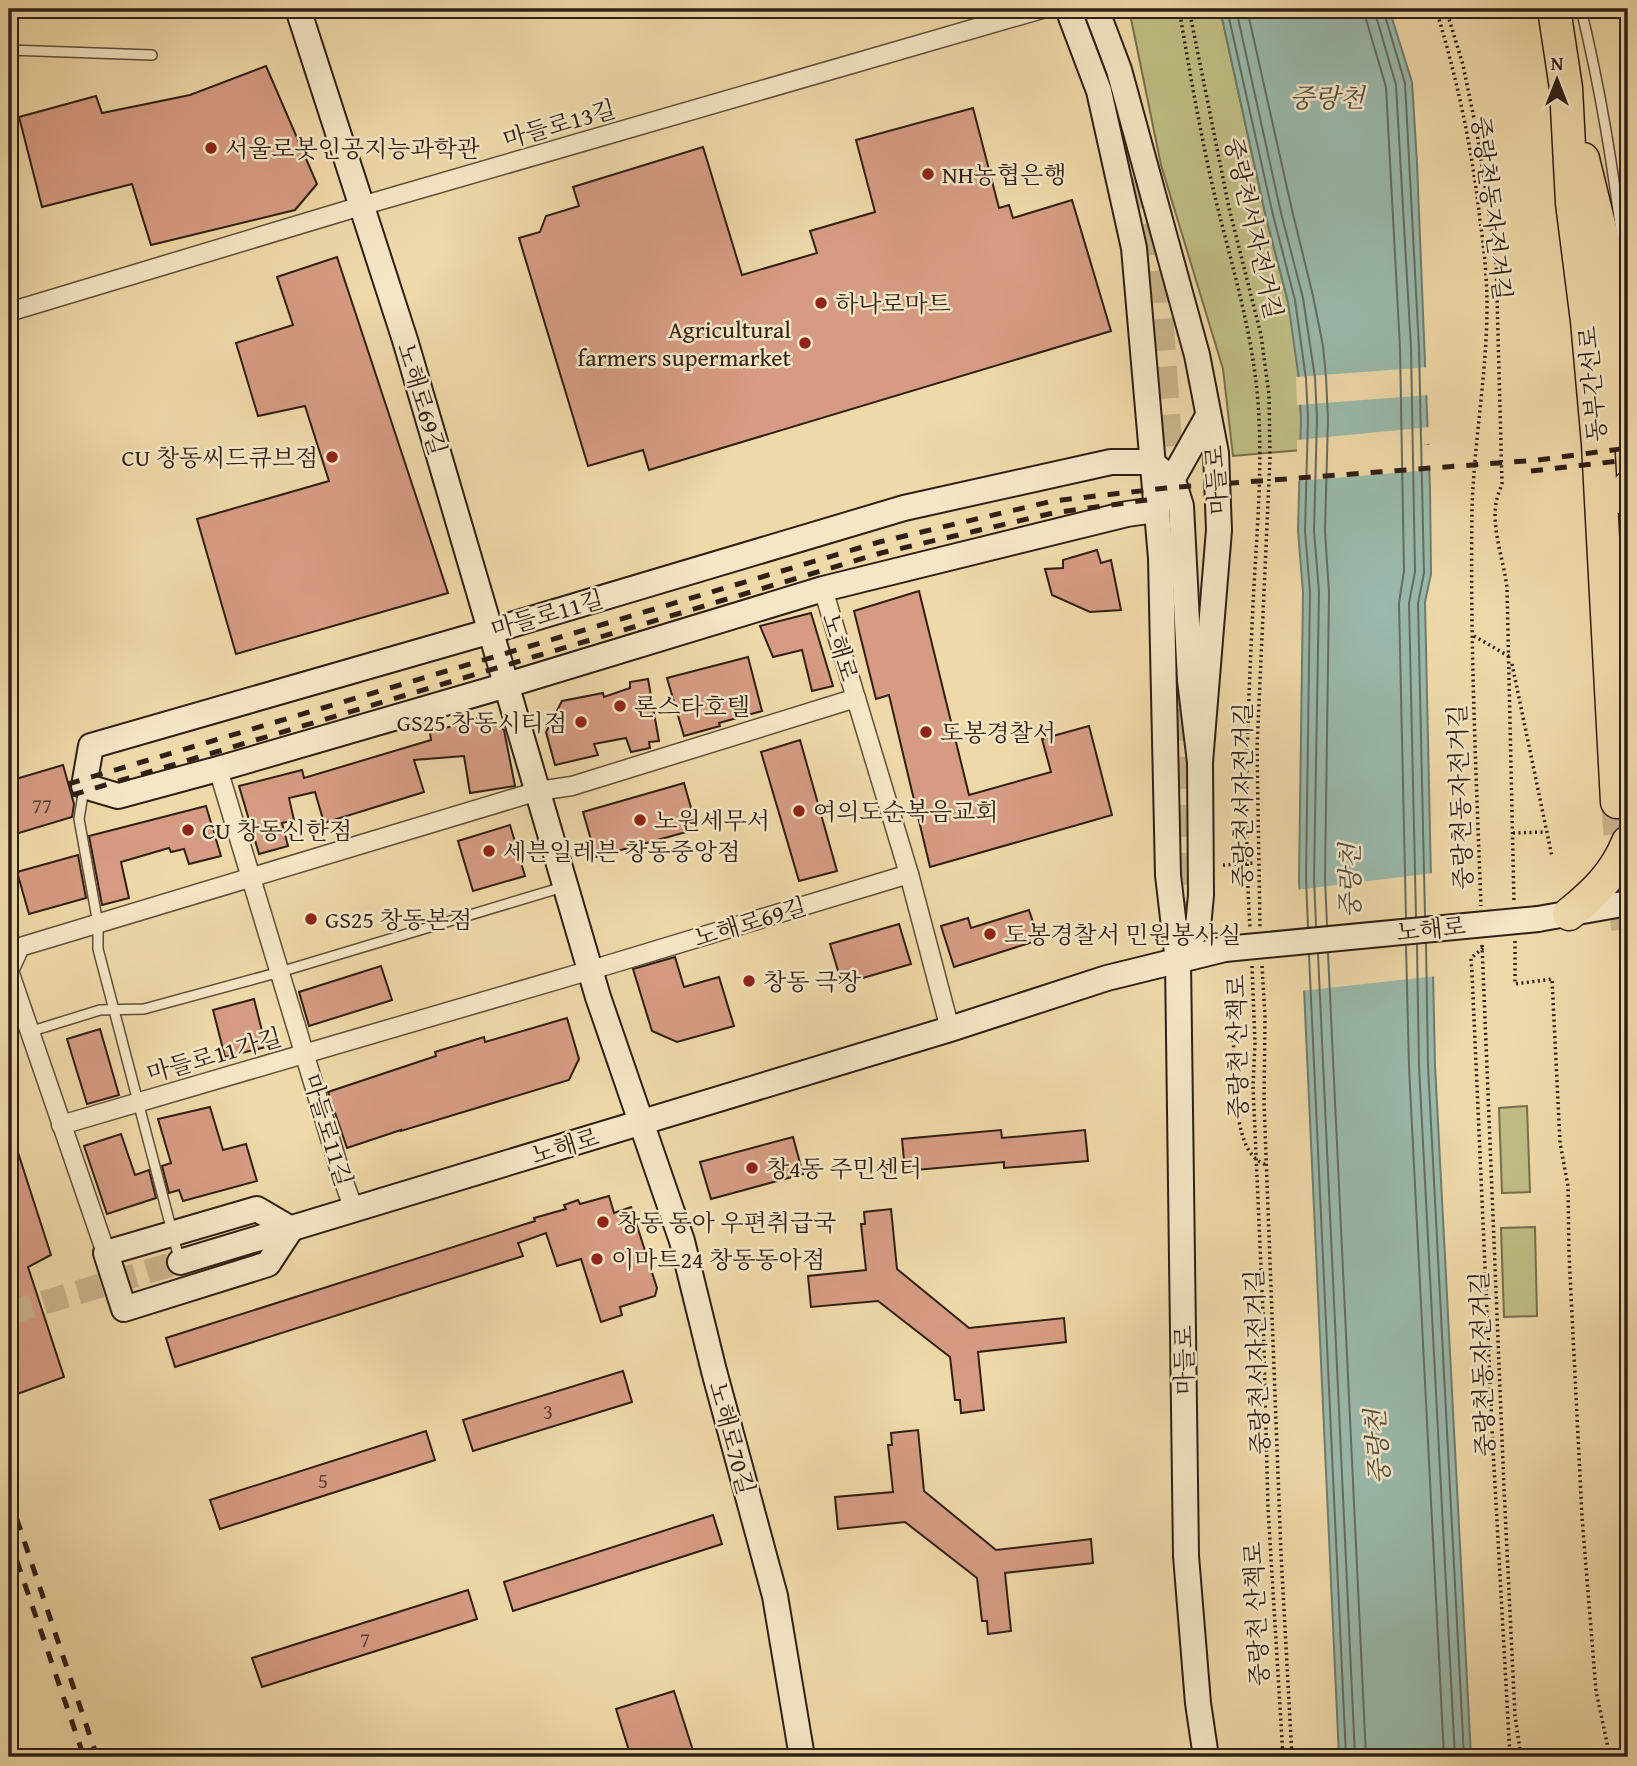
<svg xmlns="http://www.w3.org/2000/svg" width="1637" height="1766" font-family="'Gentium Book Plus','Noto Serif KR',serif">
  <rect width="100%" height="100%" fill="#efd9a8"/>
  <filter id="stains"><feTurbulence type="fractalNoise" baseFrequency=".00286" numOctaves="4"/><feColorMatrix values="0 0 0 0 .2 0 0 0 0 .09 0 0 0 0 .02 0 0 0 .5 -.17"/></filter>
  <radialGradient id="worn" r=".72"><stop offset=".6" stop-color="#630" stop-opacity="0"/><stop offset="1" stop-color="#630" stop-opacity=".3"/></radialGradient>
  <g fill="#bfbe84" stroke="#786e4d" stroke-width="2">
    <polygon points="1129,9 1220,9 1266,217 1288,302 1297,350 1301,418 1301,450 1233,456 1223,369 1161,165"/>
    <polygon points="1527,1106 1530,1192 1502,1193 1499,1108"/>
    <polygon points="1535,1227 1537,1316 1504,1317 1501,1228"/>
  </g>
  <polygon fill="#9abaac" stroke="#707c70" stroke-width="2" points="1220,9 1389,9 1412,82 1417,163 1430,488 1431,574 1425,602 1435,1065 1471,1757 1339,1757 1299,879 1303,592 1298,531 1301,418 1299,379 1288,302 1266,217"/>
  <g fill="#efd9a8">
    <polygon points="1430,367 1430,395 1297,405 1296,377"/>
    <polygon points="1430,427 1431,443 1423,445 1431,445 1433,470 1297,481 1297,440"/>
    <polygon points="1434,873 1437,976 1300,991 1295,890"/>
  </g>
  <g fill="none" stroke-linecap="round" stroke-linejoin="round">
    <g stroke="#656c61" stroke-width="2">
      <polyline points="1227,9 1273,215 1295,300 1306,379 1308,418 1305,531 1310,592 1306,878 1308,927"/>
      <polyline points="1236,9 1281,213 1303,298 1315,378 1317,418 1314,531 1319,592 1314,878 1316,926"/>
      <polyline points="1247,9 1292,210 1313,296 1323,346 1326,377 1328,419 1325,531 1329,593 1325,878 1327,925"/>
      <polyline points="1363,9 1386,87 1400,348 1404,571 1399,603 1406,918"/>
      <polyline points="1374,9 1396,85 1411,348 1415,572 1409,603 1416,917"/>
      <polyline points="1383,9 1405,83 1419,348 1424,573 1418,603 1425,916"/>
      <polyline points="1426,944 1428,1066 1464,1757"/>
      <polyline points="1417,945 1419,1066 1455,1757"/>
      <polyline points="1406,946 1409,1067 1444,1757"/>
      <polyline points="1328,953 1366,1757"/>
      <polyline points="1318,954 1355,1757"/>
      <polyline points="1309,955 1346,1757"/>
    </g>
  </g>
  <g fill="#d69c83" stroke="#301f16" stroke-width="2">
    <polygon points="266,66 317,184 295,210 151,245 132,184 42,207 19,117 96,96 102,113 190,95"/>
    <polygon points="973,108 999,208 1009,205 1013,218 1072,200 1111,331 649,470 643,450 588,466 519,238 540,232 546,216 579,206 573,187 703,147 742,275 817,253 810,231 875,212 856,140"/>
    <polygon points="337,257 448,593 236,654 197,519 329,481 305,406 258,416 236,343 293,325 277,277"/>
    <polygon points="1097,550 1101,563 1111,560 1121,610 1090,612 1052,595 1045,569 1063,568 1063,560"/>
    <polygon points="919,591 969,795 1051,772 1042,739 1089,726 1112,815 930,867 889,695 876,699 854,611"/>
    <polygon points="811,613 833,686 812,691 802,650 773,657 760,626"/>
    <polygon points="748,657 762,711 719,723 720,726 684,736 667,678"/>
    <polygon points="648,679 659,741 649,742 650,748 631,752 626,738 594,744 598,755 555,765 546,732 562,701 603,693 604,697 630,688 630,682"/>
    <polygon points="483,716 504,730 515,786 470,793 464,756 414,760 424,792 324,823 315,792 289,798 294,820 282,823 288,846 259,854 239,786 302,770 304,778 431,740 430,733"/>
    <polygon points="800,740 837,871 799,881 761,752"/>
    <polygon points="63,765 74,804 72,817 9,836 9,781"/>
    <polygon points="684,783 697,829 596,857 583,812"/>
    <polygon points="206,806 221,856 189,864 184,849 171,852 169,848 121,862 129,898 102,905 89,836"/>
    <polygon points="510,825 525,876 473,891 458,841"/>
    <polygon points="78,855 86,898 29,914 17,872"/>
    <polygon points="1029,910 1039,940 954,967 941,926 968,918 971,928"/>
    <polygon points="899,924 911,964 842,984 830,944"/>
    <polygon points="675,957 684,987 719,977 734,1026 677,1042 652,1031 633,969"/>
    <polygon points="381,966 392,1000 309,1026 299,992"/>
    <polygon points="254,999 266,1047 225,1057 213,1010"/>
    <polygon points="567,1018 579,1059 569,1080 401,1131 401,1130 347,1148 328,1092 436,1056 435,1052 484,1037 485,1042"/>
    <polygon points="100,1029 119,1095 87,1104 67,1039"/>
    <polygon points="210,1107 223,1150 246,1144 257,1181 183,1201 179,1190 169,1193 162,1166 171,1163 158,1119"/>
    <polygon points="1001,1130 1002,1138 1085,1130 1088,1161 1004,1168 1004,1162 905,1171 902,1139"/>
    <polygon points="9,1134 12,1134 51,1255 28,1267 64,1377 9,1397"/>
    <polygon points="121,1134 135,1175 149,1170 156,1198 107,1214 84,1146"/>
    <polygon points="793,1137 803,1174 711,1199 700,1162"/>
    <polygon points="609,1196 614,1213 631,1207 657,1288 655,1296 620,1307 622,1315 601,1322 581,1259 557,1266 546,1233 518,1243 523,1256 175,1367 166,1338 535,1221 534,1218 566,1209 564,1205 578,1200 580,1204"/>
    <polygon points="891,1209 897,1269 969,1328 1064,1318 1066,1342 978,1352 984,1410 961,1413 960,1400 955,1400 950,1357 878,1301 811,1307 808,1276 866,1270 861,1224 865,1224 864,1212"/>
    <polygon points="623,1371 632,1402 473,1451 463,1420"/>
    <polygon points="918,1430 924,1491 996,1550 1091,1539 1093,1563 1005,1573 1011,1631 988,1634 987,1621 982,1621 977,1578 905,1522 838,1529 835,1497 893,1492 888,1445 892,1445 891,1433"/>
    <polygon points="426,1431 435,1460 220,1529 210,1500"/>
    <polygon points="713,1515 722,1544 513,1611 504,1582"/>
    <polygon points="468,1590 477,1619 262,1687 252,1658"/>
    <polygon points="674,1691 695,1757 631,1757 616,1709"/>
  </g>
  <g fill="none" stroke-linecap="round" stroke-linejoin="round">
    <polyline stroke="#c9b48b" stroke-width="24" stroke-dasharray="24 12" stroke-linecap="butt" points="9,1313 180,1262"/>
    <g stroke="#c9b48b" stroke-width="32" stroke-dasharray="32 16" stroke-linecap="butt">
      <polyline points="1125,130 1155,281 1170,502"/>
      <polyline points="1176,613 1182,925"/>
      <polyline points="1617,802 1628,942"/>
    </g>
    <defs>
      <g id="lane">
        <path d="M 1581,9 C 1604,104 1619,202 1628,300"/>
        <polyline points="9,50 152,55"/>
        <polyline points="84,788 79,819 98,924 98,949 180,1262"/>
        <polyline points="29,1032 100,1010 144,1009 280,972 563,887"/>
      </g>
      <g id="street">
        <polyline points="9,312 361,206 1042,9"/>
        <polyline points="823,589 909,874 950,1029"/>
        <polyline points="218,769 339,1168 354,1210"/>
        <polyline points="61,1125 591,970 909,874"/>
        <polyline points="106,1253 9,971 20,947 538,791 572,786 856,698"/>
      </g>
      <g id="secondary">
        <polyline points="298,9 405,340 598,997 682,1241 714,1371 775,1596 802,1757"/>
        <polyline points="1068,9 1099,91 1134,248 1161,558 1168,875 1178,961 1186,1556 1198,1703 1206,1757"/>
        <polyline points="1096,9 1119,70 1197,355 1216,453 1219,530 1200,762 1201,895 1198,927 1178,961"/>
        <polyline points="1200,762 1190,680 1181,506 1173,480 1151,462 1111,462 904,508 491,631 91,746 84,786 118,796 218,769 507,685 823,589 1127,514 1155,510 1208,416"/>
        <polyline points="1538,919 1628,903"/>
        <polygon points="257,1209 291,1229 268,1264 124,1309 106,1253"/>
        <polyline points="180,1262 950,1029 1107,978 1225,949"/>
      </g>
      <g id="highway">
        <polyline points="1554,9 1566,88 1572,203 1587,321 1598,444 1617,802"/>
        <polyline points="1583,159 1607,257 1617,433"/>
        <polyline points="1621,497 1628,488"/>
        <path d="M 1569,914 C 1595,893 1615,874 1628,842"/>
      </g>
    </defs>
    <use href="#lane" stroke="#604e3a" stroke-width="12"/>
    <use href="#street" stroke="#604e3a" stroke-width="21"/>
    <use href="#secondary" stroke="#301f16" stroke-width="28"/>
    <use href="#highway" stroke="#301f16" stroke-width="35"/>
    <g stroke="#301f16" stroke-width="3.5" stroke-dasharray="2 3.5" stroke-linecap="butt">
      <path d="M 1179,9 C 1190,73 1201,138 1216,201 C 1234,274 1256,344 1259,419 C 1262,480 1256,543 1253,604 C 1248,712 1243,819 1250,927"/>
      <polyline points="1189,9 1229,208 1261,335 1269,395 1270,458 1257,748 1260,927"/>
      <path d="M 1436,9 C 1457,78 1472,148 1480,220 C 1484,248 1487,277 1487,305 C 1487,373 1474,441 1472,510 C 1470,641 1476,774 1481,906"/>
      <path d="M 1446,9 L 1463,65 L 1477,133 L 1496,260 L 1502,483 C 1501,488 1498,493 1497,499 C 1490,525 1504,561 1507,588 L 1514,902"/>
      <polyline points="1474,636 1510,657"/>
      <polyline points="1512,664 1552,857"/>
      <polyline points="1513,833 1546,832"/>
      <polyline points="1223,865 1256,863"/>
      <polyline points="1515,941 1515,984 1552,979 1560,1143 1568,1186 1569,1254 1582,1517 1596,1691 1610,1757"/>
      <polyline points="1482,945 1504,1488 1515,1716 1521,1757"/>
      <polyline points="1483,948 1471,958 1472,973 1493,1449 1510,1757"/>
      <polyline points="1252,966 1255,1043 1253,1086 1263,1313 1268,1508 1283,1757"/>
      <polyline points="1262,966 1265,1017 1264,1102 1281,1554 1292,1757"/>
      <path d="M 1228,1002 C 1230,1011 1232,1021 1233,1030 C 1235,1060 1231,1138 1256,1159 C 1259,1162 1263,1163 1266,1165"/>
    </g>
    <use href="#lane" stroke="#f5e6c6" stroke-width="9"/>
    <use href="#street" stroke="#f5e6c6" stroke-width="18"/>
    <use href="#secondary" stroke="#f5e6c6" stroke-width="24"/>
    <use href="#highway" stroke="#efd9a8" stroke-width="32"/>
    <g stroke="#301f16" stroke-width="5" stroke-dasharray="12 12" stroke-linecap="butt">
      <polyline points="1531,471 1628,460"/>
      <polyline points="68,784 879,542 1053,501 1166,488 1538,460 1628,448"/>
      <polyline points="72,795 881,553 1053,513 1154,499"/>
      <polyline points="9,1496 97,1757"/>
      <polyline points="9,1538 84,1757"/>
    </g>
    <defs>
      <polyline id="secondary-bridge" points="1225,949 1538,919"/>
    </defs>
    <use href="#secondary-bridge" stroke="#301f16" stroke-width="28" stroke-linecap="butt"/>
    <use href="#secondary-bridge" stroke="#f5e6c6" stroke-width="24"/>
  </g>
  <g fill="#8f2418" stroke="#f5e6c6" stroke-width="2.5">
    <circle cx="211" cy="148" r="7"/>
    <circle cx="928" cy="174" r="7"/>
    <circle cx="821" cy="303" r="7"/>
    <circle cx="805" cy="343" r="7"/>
    <circle cx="332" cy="457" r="7"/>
    <circle cx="620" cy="706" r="7"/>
    <circle cx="581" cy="722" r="7"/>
    <circle cx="926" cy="732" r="7"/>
    <circle cx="799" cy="811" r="7"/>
    <circle cx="640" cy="820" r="7"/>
    <circle cx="188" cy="830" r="7"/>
    <circle cx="489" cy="851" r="7"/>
    <circle cx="311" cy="919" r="7"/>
    <circle cx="990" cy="934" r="7"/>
    <circle cx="749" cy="981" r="7"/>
    <circle cx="752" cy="1168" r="7"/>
    <circle cx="603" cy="1222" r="7"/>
    <circle cx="597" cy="1259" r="7"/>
  </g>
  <g text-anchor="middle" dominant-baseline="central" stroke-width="5" stroke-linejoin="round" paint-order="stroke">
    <g font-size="21" fill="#5a3e31">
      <text x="42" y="805">77</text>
      <text x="548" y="1411">3</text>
      <text x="323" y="1480">5</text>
      <text x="365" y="1639">7</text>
    </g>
    <g font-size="24" fill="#301f16" stroke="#f5e6c6">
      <text transform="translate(559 124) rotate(-16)">마들로13길</text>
      <text transform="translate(1492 208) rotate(83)">중랑천동자전거길</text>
      <text transform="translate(1254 228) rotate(77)">중랑천서자전거길</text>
      <text transform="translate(1592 384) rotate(-95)">동부간선로</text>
      <text transform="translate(422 399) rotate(73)">노해로69길</text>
      <text transform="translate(1216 480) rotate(-94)">마들로</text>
      <text transform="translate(547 614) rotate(-16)">마들로11길</text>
      <text transform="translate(840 647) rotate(73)">노해로</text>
      <text transform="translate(1242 795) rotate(-90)">중랑천서자전거길</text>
      <text transform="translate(1460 797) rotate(-92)">중랑천동자전거길</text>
      <text transform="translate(750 922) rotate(-17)">노해로69길</text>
      <text transform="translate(1431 929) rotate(-6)">노해로</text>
      <text transform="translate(1237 1047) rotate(-91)">중랑천 산책로</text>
      <text transform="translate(214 1055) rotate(-16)">마들로11가길</text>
      <text transform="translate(328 1130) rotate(73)">마들로11길</text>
      <text transform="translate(565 1146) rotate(-17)">노해로</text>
      <text transform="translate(1184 1360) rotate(-91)">마들로</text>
      <text transform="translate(1257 1362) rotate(-92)">중랑천서자전거길</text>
      <text transform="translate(1482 1364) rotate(-92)">중랑천동자전거길</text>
      <text transform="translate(732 1438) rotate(75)">노해로70길</text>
      <text transform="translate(1256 1614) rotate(-93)">중랑천 산책로</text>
    </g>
    <g font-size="24" fill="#301f16" stroke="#f5e6c6" text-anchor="start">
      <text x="225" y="148">서울로봇인공지능과학관</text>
      <text x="942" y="174">NH농협은행</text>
      <text x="835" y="303">하나로마트</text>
      <text x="791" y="329" text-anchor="end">Agricultural<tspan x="791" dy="28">farmers supermarket</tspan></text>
      <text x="318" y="457" text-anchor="end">CU 창동씨드큐브점</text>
      <text x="634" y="706">론스타호텔</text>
      <text x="567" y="722" text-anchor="end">GS25 창동시티점</text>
      <text x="940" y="732">도봉경찰서</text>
      <text x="813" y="811">여의도순복음교회</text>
      <text x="654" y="820">노원세무서</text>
      <text x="202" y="830">CU 창동신한점</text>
      <text x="503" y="851">세븐일레븐 창동중앙점</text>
      <text x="325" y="919">GS25 창동본점</text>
      <text x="1004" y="934">도봉경찰서 민원봉사실</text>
      <text x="763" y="981">창동 극장</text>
      <text x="766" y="1168">창4동 주민센터</text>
      <text x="617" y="1222">창동 동아 우편취급국</text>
      <text x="611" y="1259">이마트24 창동동아점</text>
    </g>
    <g font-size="26" font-style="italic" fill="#504e43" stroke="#f5e6c6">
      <text x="1327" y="97">중랑천</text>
      <text transform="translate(1349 881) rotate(-90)">중랑천</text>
      <text transform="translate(1377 1447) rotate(-94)">중랑천</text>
    </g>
  </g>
  <rect width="1637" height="1766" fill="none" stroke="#efd9a8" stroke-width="35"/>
  <rect x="10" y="10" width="1616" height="1745" fill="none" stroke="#301f16" stroke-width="3.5"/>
  <rect x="18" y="18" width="1602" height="1731" fill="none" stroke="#301f16" stroke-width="2"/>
  <g transform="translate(1557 80)" stroke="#f5e6c6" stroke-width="5" paint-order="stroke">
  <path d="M0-5L12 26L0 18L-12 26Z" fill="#301f16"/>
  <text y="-10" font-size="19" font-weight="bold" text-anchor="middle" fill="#301f16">N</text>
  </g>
  <rect width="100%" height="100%" filter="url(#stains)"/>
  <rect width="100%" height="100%" fill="url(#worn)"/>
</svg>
